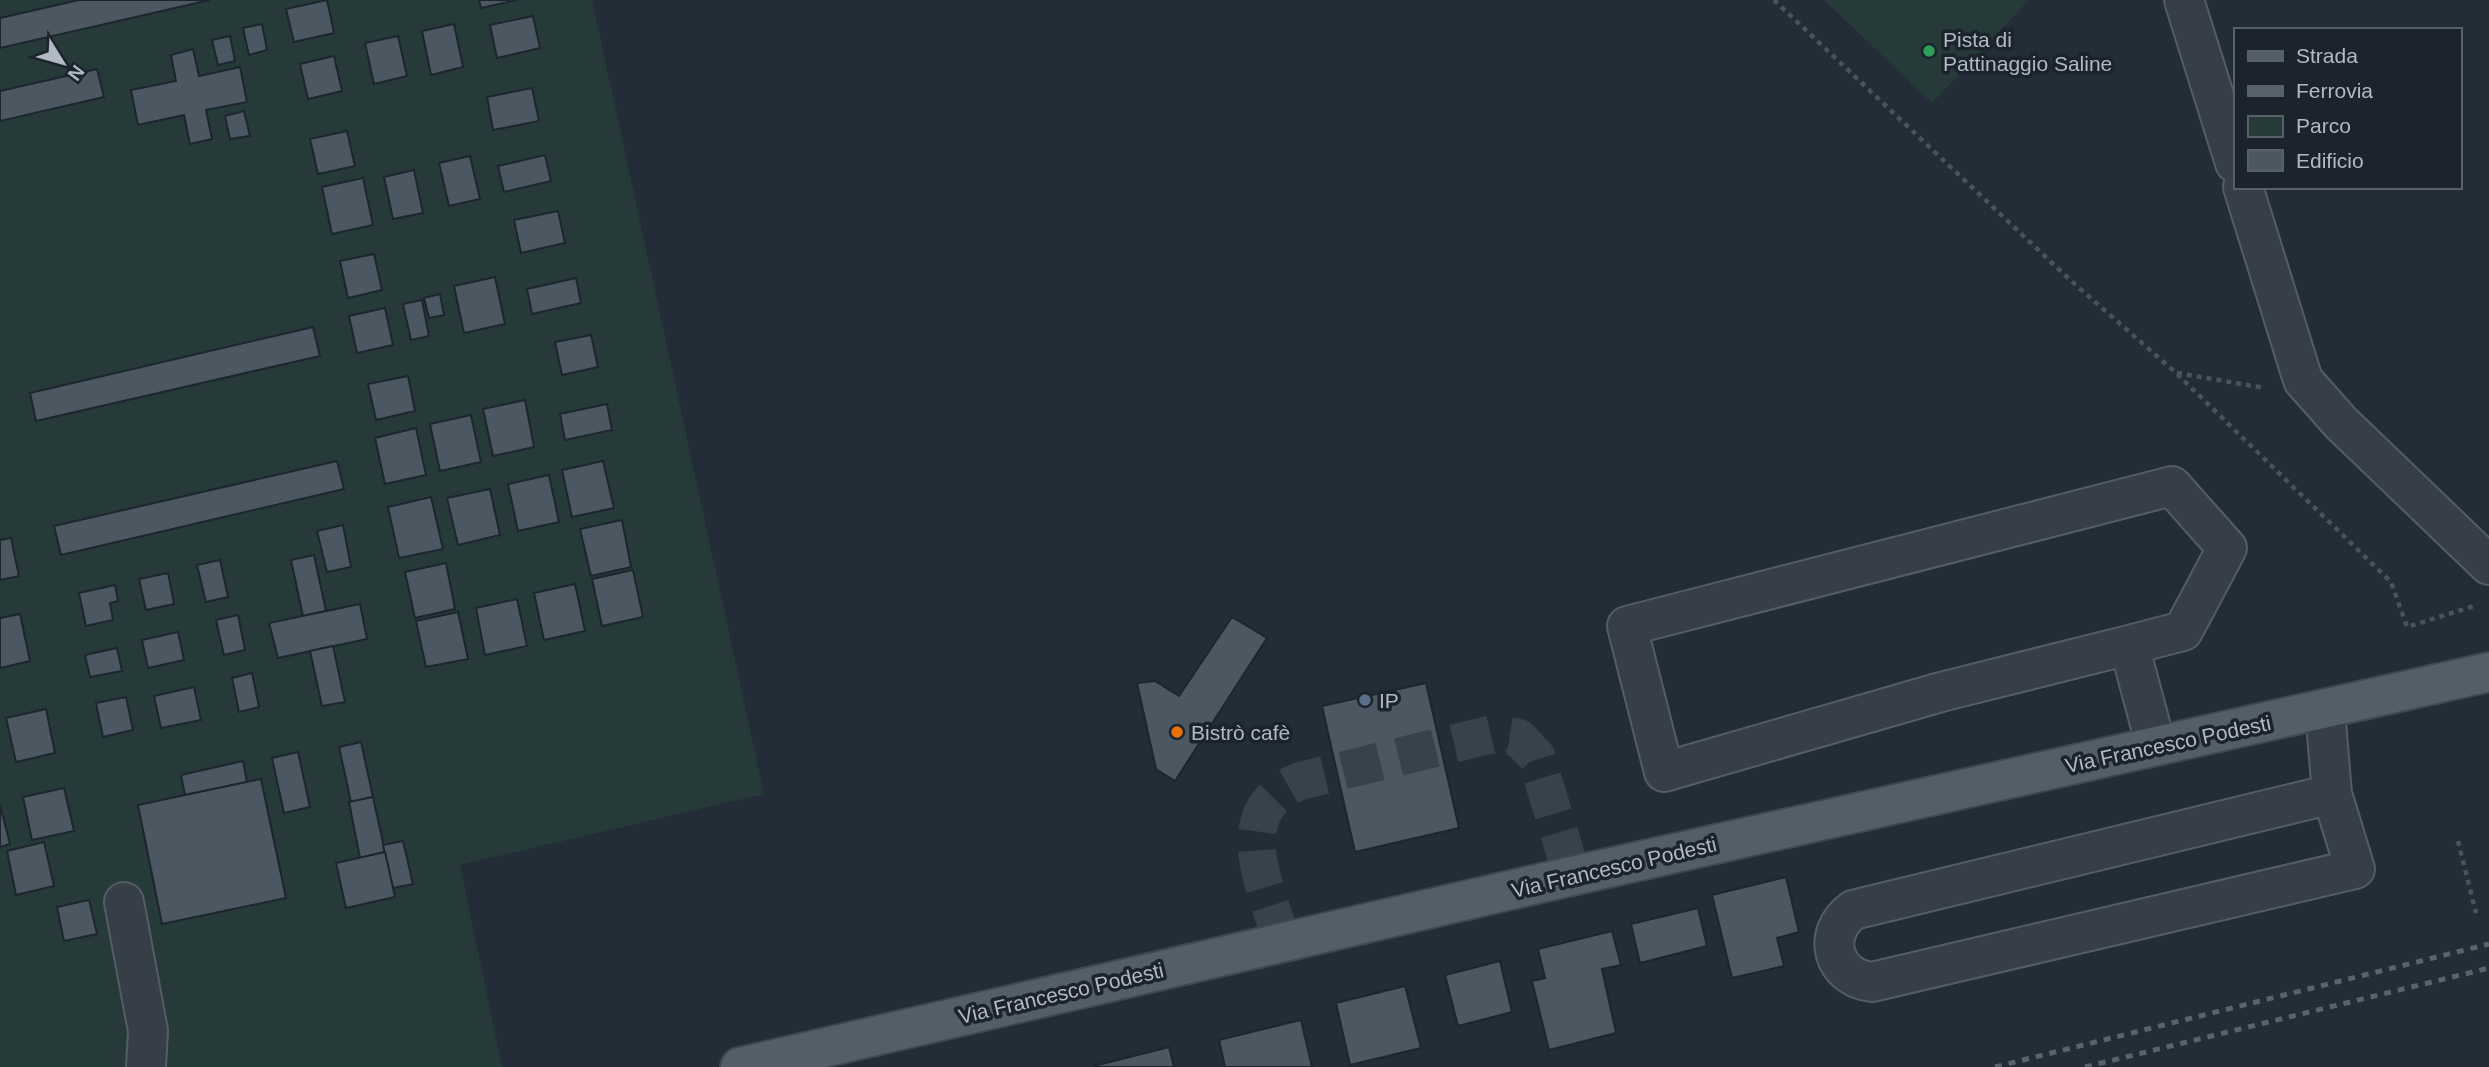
<svg xmlns="http://www.w3.org/2000/svg" width="2489" height="1067" font-family="Arial,sans-serif">
  <rect width="100%" height="100%" fill="#222d37"/>
  <g fill="#253a39">
    <polygon points="0,0 592,0 764,794 460,865 502,1067 0,1067"/>
    <polygon points="1824,0 2029,0 1932,103"/>
  </g>
  <g fill="#4b5862" stroke="#1d262e" stroke-width="2">
    <polygon points="79,0 210,0 0,48 0,18"/>
    <polygon points="327,0 334,33 294,42 286,9"/>
    <polygon points="479,0 517,0 481,8"/>
    <polygon points="533,16 540,48 497,58 490,25"/>
    <polygon points="262,24 267,50 249,55 243,28"/>
    <polygon points="454,24 463,67 431,75 422,31"/>
    <polygon points="230,36 235,61 218,65 212,40"/>
    <polygon points="398,36 407,76 374,84 365,43"/>
    <polygon points="193,49 199,76 240,67 247,102 206,110 212,139 190,144 184,115 138,125 131,90 176,81 171,55"/>
    <polygon points="334,56 342,91 308,99 300,64"/>
    <polygon points="97,69 104,97 0,121 0,91"/>
    <polygon points="532,88 539,121 493,130 487,97"/>
    <polygon points="244,111 250,136 230,139 225,116"/>
    <polygon points="347,131 355,166 318,174 310,139"/>
    <polygon points="545,155 551,181 504,192 498,166"/>
    <polygon points="470,156 480,199 449,206 439,163"/>
    <polygon points="414,170 423,213 393,219 384,177"/>
    <polygon points="363,178 373,225 332,234 322,187"/>
    <polygon points="558,211 565,243 521,253 514,220"/>
    <polygon points="374,254 382,290 348,298 340,261"/>
    <polygon points="495,277 505,324 464,333 454,286"/>
    <polygon points="576,278 581,303 532,314 527,289"/>
    <polygon points="440,294 444,315 429,318 424,298"/>
    <polygon points="422,300 429,336 411,340 403,304"/>
    <polygon points="385,308 393,345 357,353 349,316"/>
    <polygon points="313,327 320,356 36,421 30,393"/>
    <polygon points="591,335 598,367 562,375 555,342"/>
    <polygon points="408,376 415,411 376,420 368,384"/>
    <polygon points="525,400 534,447 493,456 483,409"/>
    <polygon points="607,404 612,430 565,440 560,414"/>
    <polygon points="471,415 481,462 440,471 430,424"/>
    <polygon points="416,428 426,475 385,484 375,438"/>
    <polygon points="337,461 344,489 61,555 54,526"/>
    <polygon points="603,461 614,508 572,517 562,470"/>
    <polygon points="549,475 559,522 518,531 508,484"/>
    <polygon points="490,489 500,535 458,545 447,498"/>
    <polygon points="431,497 443,549 399,558 388,507"/>
    <polygon points="622,520 631,567 591,576 580,529"/>
    <polygon points="343,525 351,567 327,572 317,531"/>
    <polygon points="11,538 19,576 0,580 0,540"/>
    <polygon points="314,555 326,611 303,616 291,560"/>
    <polygon points="220,560 228,597 206,602 197,565"/>
    <polygon points="446,563 455,609 415,618 405,572"/>
    <polygon points="633,570 643,617 602,626 592,579"/>
    <polygon points="168,573 174,604 146,610 139,579"/>
    <polygon points="575,584 585,631 544,640 534,593"/>
    <polygon points="115,585 118,601 110,603 113,620 86,626 79,593"/>
    <polygon points="517,599 527,646 485,655 476,608"/>
    <polygon points="360,604 367,639 278,658 269,623"/>
    <polygon points="458,612 468,659 426,667 416,621"/>
    <polygon points="20,614 30,661 0,668 0,618"/>
    <polygon points="238,615 245,650 224,655 216,620"/>
    <polygon points="1232,617 1267,638 1175,781 1156,769 1137,683 1155,681 1179,696"/>
    <polygon points="178,632 184,660 148,668 142,640"/>
    <polygon points="333,646 345,702 322,706 310,651"/>
    <polygon points="117,648 122,671 90,677 85,655"/>
    <polygon points="252,673 259,707 239,712 232,678"/>
    <polygon points="1426,683 1459,828 1355,852 1322,706"/>
    <polygon points="194,687 201,720 161,728 154,696"/>
    <polygon points="126,697 133,730 103,737 96,703"/>
    <polygon points="46,709 55,753 16,762 6,718"/>
    <polygon points="361,742 373,797 351,802 339,747"/>
    <polygon points="298,752 310,807 284,813 272,758"/>
    <polygon points="243,761 247,782 185,795 181,775"/>
    <polygon points="261,779 286,898 162,924 138,805"/>
    <polygon points="64,788 74,831 32,840 23,797"/>
    <polygon points="373,797 385,852 360,858 349,802"/>
    <polygon points="0,805 10,844 0,847"/>
    <polygon points="403,841 413,884 393,888 383,845"/>
    <polygon points="44,842 54,886 16,895 7,851"/>
    <polygon points="385,852 395,897 346,908 336,863"/>
    <polygon points="1786,877 1799,932 1777,938 1784,966 1732,978 1712,895"/>
    <polygon points="89,900 97,934 64,941 57,907"/>
    <polygon points="1698,908 1707,946 1640,963 1631,924"/>
    <polygon points="1612,931 1621,965 1602,969 1616,1033 1549,1050 1532,981 1545,978 1538,949"/>
    <polygon points="1500,961 1512,1012 1458,1026 1445,975"/>
    <polygon points="1405,986 1421,1048 1350,1065 1336,1003"/>
    <polygon points="1301,1020 1312,1067 1225,1067 1219,1040"/>
    <polygon points="1169,1047 1174,1067 1095,1067 1094,1066"/>
  </g>
  <g fill="none" stroke-linecap="round" stroke-linejoin="round">
    <path stroke="#37424c" stroke-width="38" stroke-dasharray="38 19" stroke-linecap="butt" d="M 1282,942 C 1266,886 1226,811 1300,781 L 1493,734 L 1519,738 L 1536,756 L 1572,876"/>
    <defs>
      <g id="minor">
        <polyline points="2184,0 2235,163"/>
        <polyline points="2243,187 2303,380 2341,423 2489,565"/>
        <polyline points="2129,645 2183,631 2227,548 2172,486 1627,626 1664,772 1941,692 2129,645 2156,746"/>
        <path d="M 2325,710 L 2332,794 L 1853,910 C 1821,934 1832,977 1872,982 L 2355,869 L 2332,794"/>
        <polyline points="124,902 148,1031 146,1067"/>
      </g>
      <polyline id="major" points="740,1067 1572,876 2489,672"/>
    </defs>
    <use href="#minor" stroke="#545d65" stroke-width="42"/>
    <use href="#major" stroke="#3f4851" stroke-width="42"/>
    <g stroke="#445657" stroke-width="4.5" stroke-dasharray="5 5" stroke-linecap="butt">
      <polyline points="1774,0 2069,279 2175,372 2391,582 2407,627 2477,605"/>
      <polyline points="2177,373 2265,388"/>
      <polyline points="2458,841 2476,913"/>
    </g>
    <use href="#minor" stroke="#363f47" stroke-width="38"/>
    <use href="#major" stroke="#545e67" stroke-width="38"/>
    <g stroke="#58636e" stroke-width="5" stroke-dasharray="7 7" stroke-linecap="butt">
      <polyline points="1995,1067 2489,944"/>
      <polyline points="2085,1067 2489,968"/>
    </g>
  </g>
  <circle fill="#2e9e5b" stroke="#1b242c" stroke-width="2.5" cx="1929" cy="51" r="7"/>
  <circle fill="#5c6f8a" stroke="#1b242c" stroke-width="2.5" cx="1365" cy="700" r="7"/>
  <circle fill="#e8710a" stroke="#1b242c" stroke-width="2.5" cx="1177" cy="732" r="7"/>
  <g text-anchor="middle" dominant-baseline="central" stroke-width="7" stroke-linejoin="round" paint-order="stroke">
    <g font-size="21" fill="#b1bac4" stroke="#1b242c" text-anchor="start">
      <text x="1943" y="39">Pista di<tspan x="1943" dy="24">Pattinaggio Saline</tspan></text>
      <text x="1379" y="700">IP</text>
      <text x="1191" y="732">Bistrò cafè</text>
    </g>
    <g font-size="21" fill="#b1bac4" stroke="#1b242c">
      <text transform="translate(2168 744) rotate(-12)">Via Francesco Podesti</text>
      <text transform="translate(1614 867) rotate(-13)">Via Francesco Podesti</text>
      <text transform="translate(1061 993) rotate(-13)">Via Francesco Podesti</text>
    </g>
  </g>
  <rect x="2234" y="28" width="228" height="161" fill="#1b242c" stroke="#576069" stroke-width="2"/>
  <rect x="2248" y="51" width="35" height="10" fill="#545e67" stroke="#576069" stroke-width="2"/>
  <text x="2296" y="63" font-size="21" fill="#b1bac4">Strada</text>
  <rect x="2248" y="86" width="35" height="10" fill="#58636e" stroke="#576069" stroke-width="2"/>
  <text x="2296" y="98" font-size="21" fill="#b1bac4">Ferrovia</text>
  <rect x="2248" y="116" width="35" height="21" fill="#253a39" stroke="#576069" stroke-width="2"/>
  <text x="2296" y="133" font-size="21" fill="#b1bac4">Parco</text>
  <rect x="2248" y="150" width="35" height="21" fill="#4b5862" stroke="#576069" stroke-width="2"/>
  <text x="2296" y="168" font-size="21" fill="#b1bac4">Edificio</text>
  <g transform="translate(63 63) rotate(127)" stroke="#1b242c" stroke-width="5" paint-order="stroke">
  <path d="M0-5L12 26L0 18L-12 26Z" fill="#b1bac4"/>
  <text y="-10" font-size="19" font-weight="bold" text-anchor="middle" fill="#b1bac4">N</text>
  </g>
</svg>
